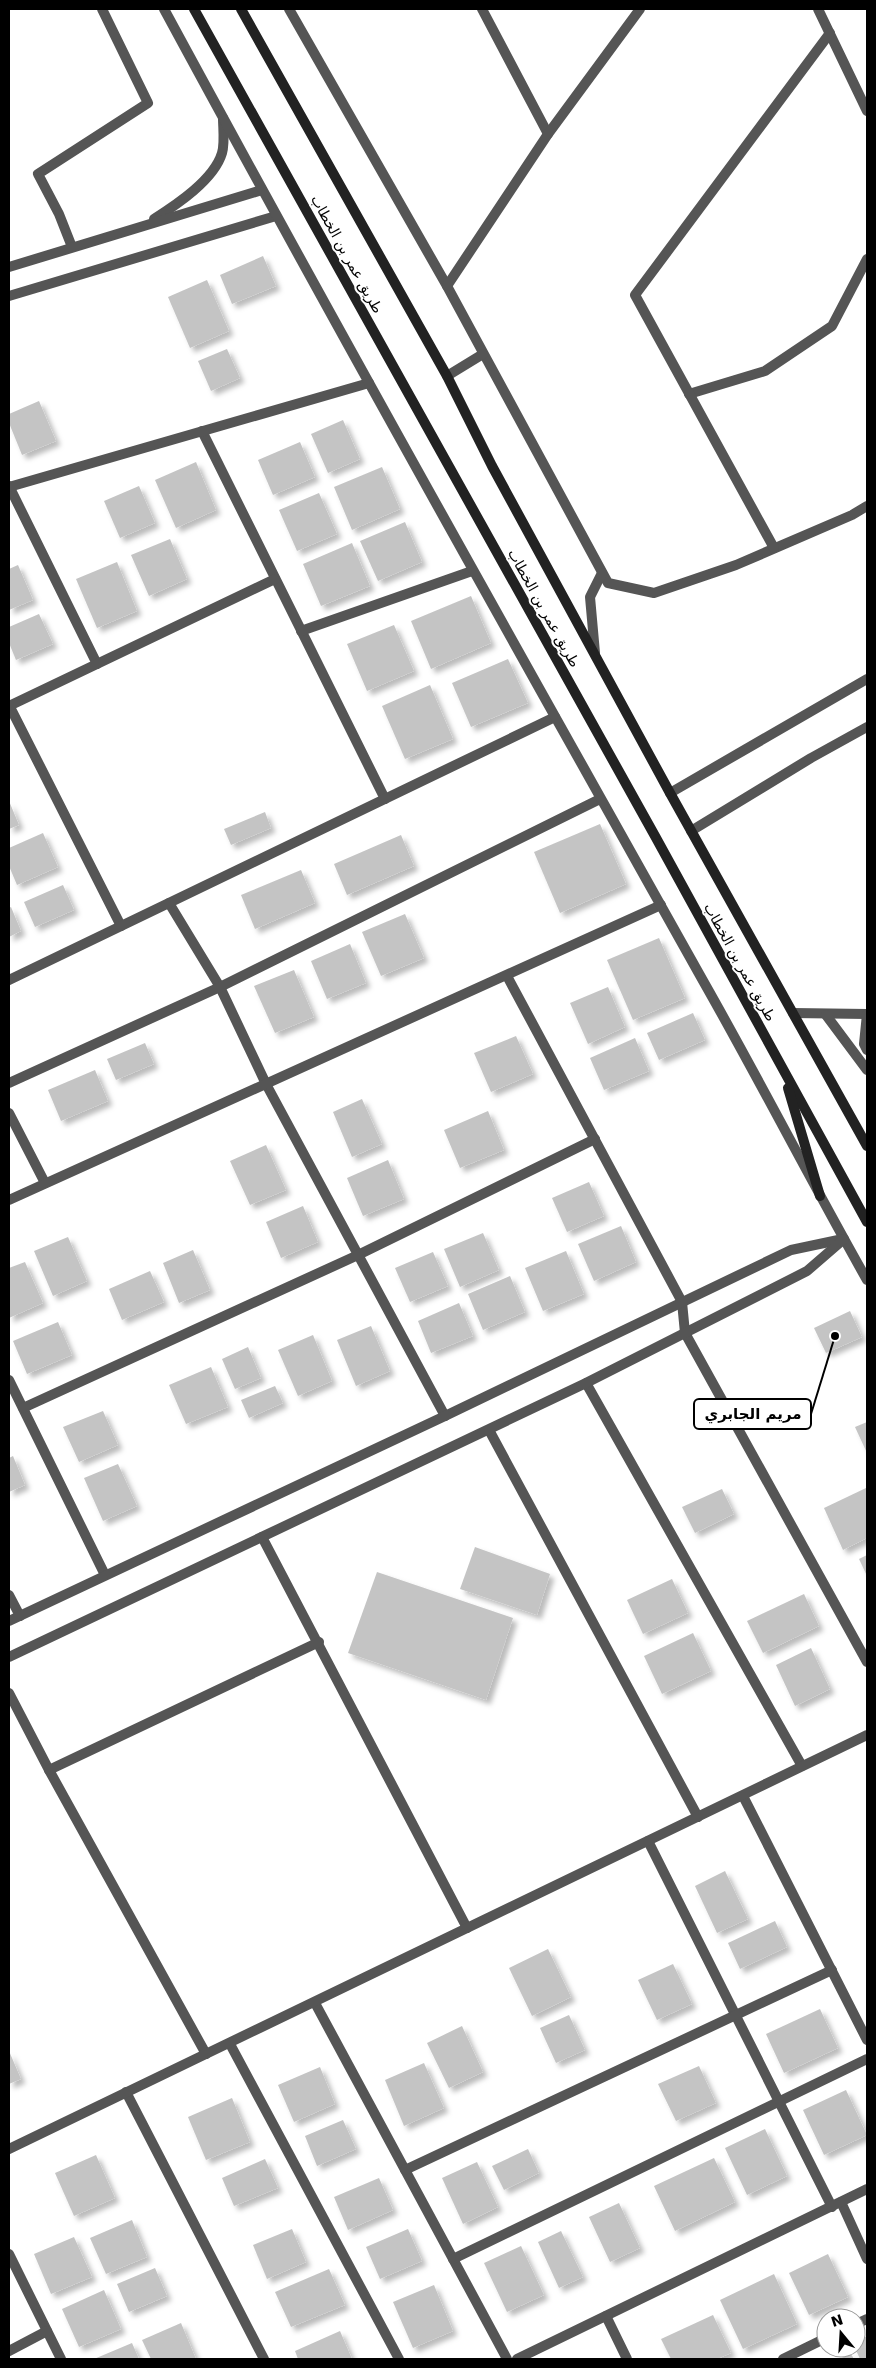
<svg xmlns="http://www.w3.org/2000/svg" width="876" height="2368" font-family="'DejaVu Sans',Cairo,sans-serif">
  <defs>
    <filter id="shadow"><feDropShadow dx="4.5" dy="4.5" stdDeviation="2.5" flood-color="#0004"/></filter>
  </defs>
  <rect width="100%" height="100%" fill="#fff"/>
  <g fill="#c4c4c4" filter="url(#shadow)">
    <polygon points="263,256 276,286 232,304 220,275"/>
    <polygon points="207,280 229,331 190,348 168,297"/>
    <polygon points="227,349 240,378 211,391 198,361"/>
    <polygon points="39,401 56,441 22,455 9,423 9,414"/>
    <polygon points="343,420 360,459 328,473 311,434"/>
    <polygon points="300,442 315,477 273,495 258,460"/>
    <polygon points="196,462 216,510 176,528 155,480"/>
    <polygon points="382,467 400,509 352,530 334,487"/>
    <polygon points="139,486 155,523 120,538 104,501"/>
    <polygon points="319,493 337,534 297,551 279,510"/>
    <polygon points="405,522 422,562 378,581 360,541"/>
    <polygon points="170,539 187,579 149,596 131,555"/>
    <polygon points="352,543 370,586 321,606 303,564"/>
    <polygon points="117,562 137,611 97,628 76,579"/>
    <polygon points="18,565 33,600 9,610 9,569"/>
    <polygon points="471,596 491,643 431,669 411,621"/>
    <polygon points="39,614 53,644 16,660 9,643 9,627"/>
    <polygon points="394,625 414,671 367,691 347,644"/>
    <polygon points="508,659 528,703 471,727 452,683"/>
    <polygon points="430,685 453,739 405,759 382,706"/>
    <polygon points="9,801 19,825 9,829"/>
    <polygon points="265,812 271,828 231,845 224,829"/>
    <polygon points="600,824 626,884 560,913 534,852"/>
    <polygon points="43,833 58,867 17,885 9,866 9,848"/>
    <polygon points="401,835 414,866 347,895 334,864"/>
    <polygon points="301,870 315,903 255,929 241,895"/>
    <polygon points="63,885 74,910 35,927 24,902"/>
    <polygon points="11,907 21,931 9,937 9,908"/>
    <polygon points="405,914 424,958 381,976 362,932"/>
    <polygon points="659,938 685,998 633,1020 607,960"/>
    <polygon points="350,944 366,983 327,999 311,961"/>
    <polygon points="294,970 314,1017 275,1033 254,986"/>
    <polygon points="608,987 625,1027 588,1044 570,1003"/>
    <polygon points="693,1013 705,1040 659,1060 647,1033"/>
    <polygon points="516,1036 533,1074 491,1092 474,1053"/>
    <polygon points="635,1038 649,1071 604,1090 590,1058"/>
    <polygon points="145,1043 154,1064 116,1080 107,1059"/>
    <polygon points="95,1070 108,1101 61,1121 48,1090"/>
    <polygon points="362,1099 382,1144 352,1157 333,1112"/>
    <polygon points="488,1111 504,1150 460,1168 444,1130"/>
    <polygon points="266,1145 286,1190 250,1205 230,1161"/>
    <polygon points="388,1160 404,1199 363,1216 347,1178"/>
    <polygon points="589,1182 604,1216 567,1232 552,1198"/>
    <polygon points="303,1206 318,1242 281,1258 266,1222"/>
    <polygon points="621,1226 636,1262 594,1281 578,1244"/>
    <polygon points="483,1233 499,1270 460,1287 444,1249"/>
    <polygon points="68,1237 87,1281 53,1296 34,1251"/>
    <polygon points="193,1250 210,1290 179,1303 163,1263"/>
    <polygon points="566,1251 584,1294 543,1311 525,1268"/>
    <polygon points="433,1252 448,1286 410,1302 395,1268"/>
    <polygon points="25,1262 43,1303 9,1318 9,1268"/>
    <polygon points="150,1271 164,1302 122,1320 109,1289"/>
    <polygon points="510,1276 525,1312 483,1330 468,1294"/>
    <polygon points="459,1303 473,1336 431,1353 418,1321"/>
    <polygon points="850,1311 862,1337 826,1353 814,1328"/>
    <polygon points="58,1322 72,1355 27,1374 13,1341"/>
    <polygon points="371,1326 390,1371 356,1386 337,1340"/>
    <polygon points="313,1335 332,1381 298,1396 278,1350"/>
    <polygon points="248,1347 261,1378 235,1389 222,1359"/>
    <polygon points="211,1367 228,1407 186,1424 169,1385"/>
    <polygon points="275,1386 283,1403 249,1418 241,1400"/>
    <polygon points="103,1411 118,1445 79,1462 63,1427"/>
    <polygon points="867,1422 867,1453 855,1427"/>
    <polygon points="13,1456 25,1485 9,1492 9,1458"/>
    <polygon points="118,1464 137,1506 103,1521 84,1478"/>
    <polygon points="866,1488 867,1538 843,1550 824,1508"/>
    <polygon points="722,1489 734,1514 695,1533 682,1507"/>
    <polygon points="475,1547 550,1574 537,1615 460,1589"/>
    <polygon points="867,1555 867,1576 859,1559"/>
    <polygon points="377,1572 513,1618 486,1700 348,1653"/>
    <polygon points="672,1579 688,1613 643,1634 627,1600"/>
    <polygon points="804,1594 819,1626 763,1653 747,1621"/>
    <polygon points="693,1633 711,1671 662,1694 644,1656"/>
    <polygon points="811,1648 830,1689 795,1706 776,1665"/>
    <polygon points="725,1871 748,1919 717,1933 695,1886"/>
    <polygon points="775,1921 787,1947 740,1969 728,1943"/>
    <polygon points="548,1949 571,1997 532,2016 509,1968"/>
    <polygon points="673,1964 692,2004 657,2020 638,1980"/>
    <polygon points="820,2009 838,2048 784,2073 766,2034"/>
    <polygon points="569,2015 585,2050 556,2063 540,2028"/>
    <polygon points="462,2026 483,2072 449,2088 427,2043"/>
    <polygon points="9,2051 21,2079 9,2084"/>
    <polygon points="424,2063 444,2108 404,2126 385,2080"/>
    <polygon points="699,2066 716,2103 676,2121 658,2084"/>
    <polygon points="320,2067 335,2104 294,2122 278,2085"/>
    <polygon points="846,2090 867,2135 824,2155 803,2110"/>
    <polygon points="232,2098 250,2142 206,2160 188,2117"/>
    <polygon points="343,2120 356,2149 317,2166 305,2136"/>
    <polygon points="765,2129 787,2176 747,2195 725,2148"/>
    <polygon points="528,2149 539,2173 504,2190 492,2166"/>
    <polygon points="96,2155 115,2198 74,2216 55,2173"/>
    <polygon points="714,2158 735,2202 675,2231 654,2186"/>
    <polygon points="265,2159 278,2188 234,2206 222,2178"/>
    <polygon points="477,2162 498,2207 463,2224 442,2178"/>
    <polygon points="379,2178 393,2210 348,2230 334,2197"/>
    <polygon points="619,2203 640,2248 610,2262 589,2217"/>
    <polygon points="132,2220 147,2257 106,2274 90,2238"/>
    <polygon points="292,2229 306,2262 267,2279 253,2245"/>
    <polygon points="408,2229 422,2261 380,2279 366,2247"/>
    <polygon points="561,2231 583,2277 559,2288 538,2242"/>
    <polygon points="74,2237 92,2277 51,2294 34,2254"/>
    <polygon points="521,2246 544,2295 507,2312 484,2263"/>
    <polygon points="828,2254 848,2297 809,2315 789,2273"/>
    <polygon points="155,2268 167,2296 129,2312 117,2284"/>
    <polygon points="329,2269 345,2305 291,2327 275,2292"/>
    <polygon points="774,2274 797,2324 743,2349 720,2300"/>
    <polygon points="434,2285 453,2331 413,2348 393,2302"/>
    <polygon points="104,2290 121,2329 79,2347 62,2309"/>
    <polygon points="713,2315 731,2353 717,2359 671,2359 661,2339"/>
    <polygon points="181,2323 196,2359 151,2359 142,2340"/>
    <polygon points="340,2331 352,2359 298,2359 295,2351"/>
    <polygon points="867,2336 867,2359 860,2359 855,2348 856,2342"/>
    <polygon points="132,2343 139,2359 94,2359"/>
    <polygon points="851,2354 854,2359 839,2359"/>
  </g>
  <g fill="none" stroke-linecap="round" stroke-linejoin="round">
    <g stroke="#555" stroke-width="10">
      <path d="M 154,219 C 176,205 214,180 222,153 C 225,143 223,128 223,118"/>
      <polyline points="72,247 59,214 38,174 148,103 102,9"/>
      <polyline points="9,267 262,190"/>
      <polyline points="9,296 276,216"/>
      <polyline points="793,1013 867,1014"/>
      <polyline points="826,1015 867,1070"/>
    </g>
    <g stroke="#555" stroke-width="10">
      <polyline points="289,9 447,286 608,583 654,593 736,565 852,515 867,506"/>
      <polyline points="482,9 548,134"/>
      <polyline points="818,9 867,111"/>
      <polyline points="447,286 548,134 640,9"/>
      <polyline points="447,376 483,354"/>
      <polyline points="689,394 765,371 832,326 867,259"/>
      <polyline points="202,431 385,799"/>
      <polyline points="9,486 97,664"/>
      <polyline points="9,487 369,383"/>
      <polyline points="774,548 635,295 830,33"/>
      <polyline points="301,631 472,571"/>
      <polyline points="595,653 590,597 602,573"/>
      <polyline points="9,705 121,926"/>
      <polyline points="9,706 275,579"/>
      <polyline points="169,903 220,987 266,1084 445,1416"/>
      <polyline points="507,976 682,1302 685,1333 867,1662"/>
      <polyline points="9,980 555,717"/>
      <polyline points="867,1014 864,1044 867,1050"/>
      <polyline points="9,1083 220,987 600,799"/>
      <polyline points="9,1113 45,1183"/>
      <polyline points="9,1200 661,905"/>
      <polyline points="9,1380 105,1575"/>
      <polyline points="586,1383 802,1766"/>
      <polyline points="23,1408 358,1255 595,1139"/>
      <polyline points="489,1430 698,1817"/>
      <polyline points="262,1537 467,1928"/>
      <polyline points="9,1595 20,1616"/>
      <polyline points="9,1693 49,1770 206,2054"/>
      <polyline points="49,1770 319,1642"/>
      <polyline points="743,1796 867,2040"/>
      <polyline points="648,1841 832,2207"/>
      <polyline points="315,2003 507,2359"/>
      <polyline points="230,2044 399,2359"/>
      <polyline points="126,2092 264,2359"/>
      <polyline points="9,2149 867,1735"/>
      <polyline points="405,2170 832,1970"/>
      <polyline points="841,2202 867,2259"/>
      <polyline points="9,2254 61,2359"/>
      <polyline points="453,2259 867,2059"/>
      <polyline points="606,2316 627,2359"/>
      <polyline points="856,2324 867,2319"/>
      <polyline points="9,2351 47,2331"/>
      <polyline points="517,2359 867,2189"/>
      <polyline points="783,2359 826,2338"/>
    </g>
    <g stroke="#555" stroke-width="10">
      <path d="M 164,9 C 341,336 524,661 706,986 C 761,1083 812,1183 867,1280"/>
      <polyline points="670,793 867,679"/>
      <polyline points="691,831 811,758 867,727"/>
      <polyline points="9,1621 445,1416 791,1250 843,1239"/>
      <polyline points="9,1657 586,1383 807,1271 844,1239"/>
    </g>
    <g stroke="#222" stroke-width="10">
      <polyline points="194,9 655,836 867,1222"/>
      <polyline points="241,9 447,376 492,466 670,793 867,1146"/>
      <polyline points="788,1088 820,1196"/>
    </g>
  </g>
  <g text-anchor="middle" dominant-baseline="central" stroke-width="4" stroke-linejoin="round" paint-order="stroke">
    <g font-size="14" fill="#000" stroke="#fff">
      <text transform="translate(347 254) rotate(61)">طريق عمر بن الخطاب</text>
      <text transform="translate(544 608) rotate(61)">طريق عمر بن الخطاب</text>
      <text transform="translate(740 962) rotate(61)">طريق عمر بن الخطاب</text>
    </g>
  </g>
  <path fill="none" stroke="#000" stroke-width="2" d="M835 1336L811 1414"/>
  <circle fill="#000" stroke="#fff" stroke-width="2" cx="835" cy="1336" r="5"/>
  <rect fill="#fff" stroke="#000" stroke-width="2" x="694" y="1399" width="117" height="30" rx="5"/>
  <g font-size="15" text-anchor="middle" font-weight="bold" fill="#000">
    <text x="753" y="1419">مريم الجابري</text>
  </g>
  <rect width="876" height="2368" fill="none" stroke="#000000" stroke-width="20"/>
  <g transform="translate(841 2333) rotate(342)"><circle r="24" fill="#ffffff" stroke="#999999"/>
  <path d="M0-4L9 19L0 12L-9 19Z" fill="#000000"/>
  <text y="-8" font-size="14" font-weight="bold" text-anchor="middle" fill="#000000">N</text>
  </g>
</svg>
